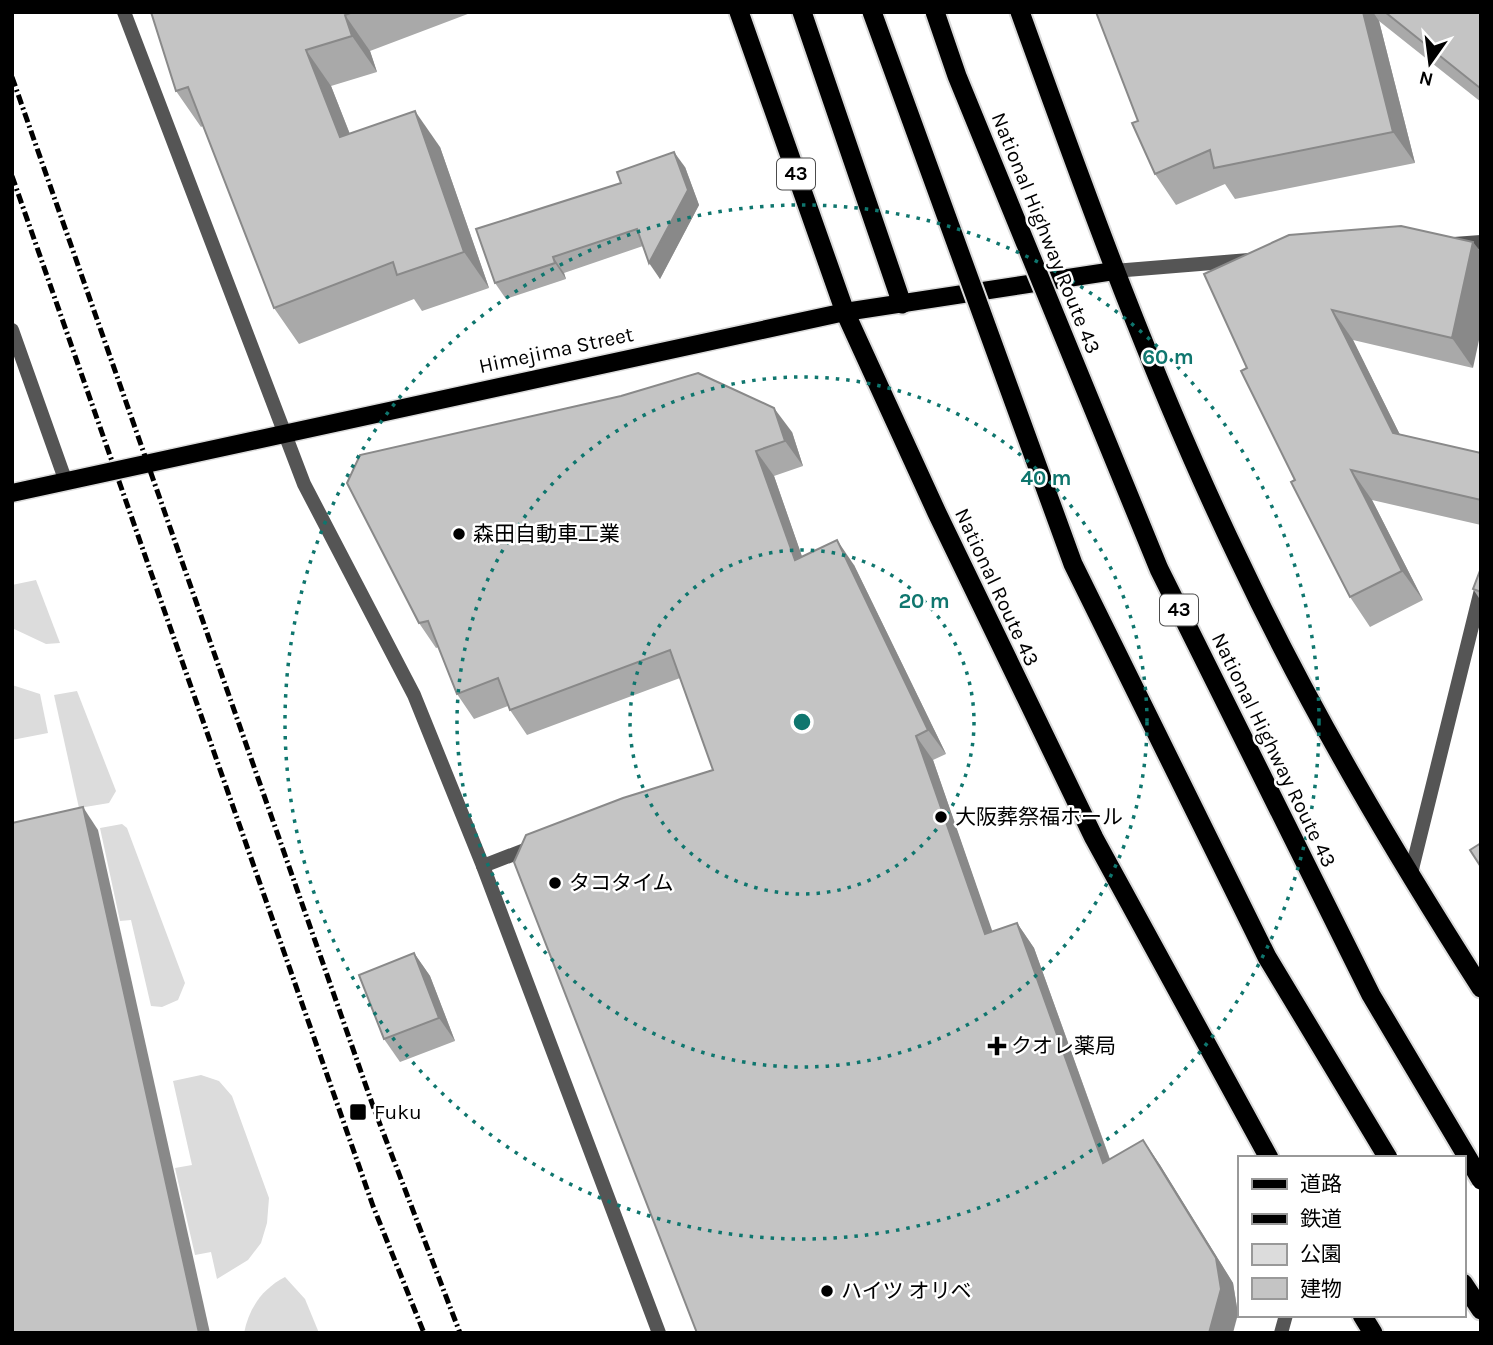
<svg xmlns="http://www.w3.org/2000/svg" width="1493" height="1345" font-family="Karla,'Noto Sans JP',sans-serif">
  <rect width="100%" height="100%" fill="#fff"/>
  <g fill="#dcdcdc">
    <polygon points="36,580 60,643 46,644 12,628 12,585"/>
    <polygon points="12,685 40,694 48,733 12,740"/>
    <polygon points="77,691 116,791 109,803 79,808 54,695"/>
    <polygon points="122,824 127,828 185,983 178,1000 162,1007 151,1006 131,920 120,921 100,828"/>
    <polygon points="201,1075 219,1081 232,1096 269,1198 267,1223 261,1243 248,1260 217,1279 211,1252 195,1255 175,1168 192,1165 173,1081"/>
    <path d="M 285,1277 L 305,1299 L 319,1333 L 244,1333 C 249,1308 262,1289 285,1277 Z"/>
  </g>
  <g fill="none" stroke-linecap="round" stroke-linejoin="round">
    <defs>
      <polyline id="primary" points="12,493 845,312 1114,271"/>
      <g id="trunk">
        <polyline points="739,12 845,312 937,513 1094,838 1269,1158"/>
        <polyline points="802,12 902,304"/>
        <path d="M 1020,12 C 1087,198 1154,384 1240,562 C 1310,710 1393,850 1481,988"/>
        <polyline points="1463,1283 1481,1310"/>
        <polyline points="1362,1315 1373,1333"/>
      </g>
    </defs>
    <use href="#primary" stroke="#dbdbdb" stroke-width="21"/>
    <use href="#trunk" stroke="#dbdbdb" stroke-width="23"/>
    <g stroke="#555" stroke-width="14">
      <polyline points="1454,244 1481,242"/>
      <polyline points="1114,271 1249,260"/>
      <polyline points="12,330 66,482"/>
      <polyline points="483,866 535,846"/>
      <polyline points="1410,877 1481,590"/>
    </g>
    <g stroke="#555" stroke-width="14">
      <polyline points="124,12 304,484 414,695 483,866 659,1333"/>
      <polyline points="1281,1333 1286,1315"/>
    </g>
    <use href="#primary" stroke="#000" stroke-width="18"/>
    <use href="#trunk" stroke="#000" stroke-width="19"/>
    <g stroke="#000" stroke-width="5" stroke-dasharray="10 3.5 2 3.5" stroke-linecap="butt">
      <polyline points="12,77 373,1106 460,1333"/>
      <polyline points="12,176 373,1206 424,1333"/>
    </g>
    <defs>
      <g id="trunk-bridge">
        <polyline points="872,12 1073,564 1267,957 1388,1158"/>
        <polyline points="935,12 957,76 1159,569 1371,995 1481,1180"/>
      </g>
    </defs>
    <use href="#trunk-bridge" stroke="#dbdbdb" stroke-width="23" stroke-linecap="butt"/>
    <use href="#trunk-bridge" stroke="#000" stroke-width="19"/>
  </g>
  <g fill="#a9a9a9">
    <polygon points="151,12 473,12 370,51 377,72 331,86 350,134 440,147 489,288 422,311 414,299 299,344 274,308 203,126 201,127 176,91"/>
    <polygon points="1096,12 1481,12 1481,102 1379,21 1415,163 1235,199 1225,184 1176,205 1155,174 1138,121"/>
    <polygon points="685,167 699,205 660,279 643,246 564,273 566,279 506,299 495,283"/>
    <polygon points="1401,226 1473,368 1353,340 1400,435 1481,453 1481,525 1372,500 1423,600 1370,627 1350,597 1295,480 1247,368"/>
    <polygon points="792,432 803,466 774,476 802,557 854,565 946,754 933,760 992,932 1017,923 1034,948 1110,1159 1143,1140 1160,1165 1233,1283 1238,1314 713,770 680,678 527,735 510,710 508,706 474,719 457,694 439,647 436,648 419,623"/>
    <polygon points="1481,568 1481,601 1473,589"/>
    <polygon points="414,953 430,976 455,1041 400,1062 384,1039"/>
  </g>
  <g fill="#898989">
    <polygon points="1363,12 1373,12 1379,21 1415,163 1393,132"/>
    <polygon points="345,15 370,51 377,72 352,36"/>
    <polygon points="306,50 331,86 365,173 340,137"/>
    <polygon points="415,111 440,147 489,288 464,252"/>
    <polygon points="674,152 685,167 699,205 660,279 649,263"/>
    <polygon points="1473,242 1481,252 1481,331 1473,368 1452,338"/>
    <polygon points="553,257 564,273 566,279 555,263"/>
    <polygon points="1332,310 1353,340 1414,463 1393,433"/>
    <polygon points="774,408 792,432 803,466 785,441"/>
    <polygon points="756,451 774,476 812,585 795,560"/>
    <polygon points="1351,470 1372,500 1423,600 1402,571"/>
    <polygon points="837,540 854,565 946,754 928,730"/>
    <polygon points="916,736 933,760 1002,959 985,934"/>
    <polygon points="83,807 98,830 210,1333 199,1333"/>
    <polygon points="1017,923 1034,948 1120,1188 1103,1163"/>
    <polygon points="414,953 430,976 455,1041 439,1018"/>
    <polygon points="1143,1140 1160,1165 1233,1283 1238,1314 1233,1333 1209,1333"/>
  </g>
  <g fill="#c4c4c4" stroke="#898989" stroke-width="2">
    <polygon points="151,12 353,12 345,15 352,36 306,50 340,137 415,111 464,252 397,275 393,262 274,308 188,87 176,91"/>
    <polygon points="1096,12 1363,12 1393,132 1214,168 1210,150 1155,174 1132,123 1138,121"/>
    <polygon points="1385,12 1481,12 1481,87 1480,88"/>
    <polygon points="674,152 688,190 649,263 637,229 553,257 555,263 495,283 476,229 621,183 617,172"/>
    <polygon points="1401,226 1473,242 1452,338 1332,310 1393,433 1481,453 1481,500 1351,470 1402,571 1350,597 1291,482 1295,480 1241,371 1247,368 1204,274 1289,235"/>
    <polygon points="698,373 774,408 785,441 756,451 795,560 837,540 928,730 916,736 985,934 1017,923 1103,1163 1143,1140 1216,1258 1221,1289 1209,1333 697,1333 514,862 526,835 623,798 713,770 670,650 510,710 498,678 457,694 428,621 419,623 347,483 360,455 621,396"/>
    <polygon points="1481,568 1481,592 1473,589"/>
    <polygon points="83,807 199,1333 12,1333 12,823"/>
    <polygon points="1481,843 1481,867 1470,850"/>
    <polygon points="414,953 439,1018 384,1039 359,975"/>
  </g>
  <g fill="none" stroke="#0f766e" stroke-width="3.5" stroke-dasharray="3.5 7">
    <circle cx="802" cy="722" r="172"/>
    <circle cx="802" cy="722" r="345"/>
    <circle cx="802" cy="722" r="517"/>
  </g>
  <g fill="#000" stroke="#fff" stroke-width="2.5">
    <circle cx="459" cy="534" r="7"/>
    <circle cx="941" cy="817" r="7"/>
    <circle cx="555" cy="883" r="7"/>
    <path d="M993.5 1035.5h7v7h7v7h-7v7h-7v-7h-7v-7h7z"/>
    <rect x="349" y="1103" width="18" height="18" rx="3.5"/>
    <circle cx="827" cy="1291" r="7"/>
  </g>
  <g text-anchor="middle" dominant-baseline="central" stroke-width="5" stroke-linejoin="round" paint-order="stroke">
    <g fill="#fff" stroke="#4c4c4c" stroke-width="2">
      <rect x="777" y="158.5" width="38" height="31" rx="5"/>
      <rect x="1160" y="594.5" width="38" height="31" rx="5"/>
    </g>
    <g font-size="19" font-weight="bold" fill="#000">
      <text x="796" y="174">43</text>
      <text x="1179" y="610">43</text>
    </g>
    <g font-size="21" fill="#000" stroke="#fff">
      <text transform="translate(1046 233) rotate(68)">National Highway Route 43</text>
      <text transform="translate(556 350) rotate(-12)">Himejima Street</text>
      <text transform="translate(997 587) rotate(65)">National Route 43</text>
      <text transform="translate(1274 750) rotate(64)">National Highway Route 43</text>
    </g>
    <g font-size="21" fill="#000" stroke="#fff" text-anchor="start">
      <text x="473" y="534">森田自動車工業</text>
      <text x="955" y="817">大阪葬祭福ホール</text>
      <text x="569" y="883">タコタイム</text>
      <text x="1011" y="1046">クオレ薬局</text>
      <text x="374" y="1112">Fuku</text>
      <text x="841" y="1291">ハイツ オリベ</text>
    </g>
  </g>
  <circle cx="802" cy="722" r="10" fill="#0f766e" stroke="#fff" stroke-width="3.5"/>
  <g font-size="21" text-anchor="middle" font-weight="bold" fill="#0f766e" stroke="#fff" stroke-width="5" stroke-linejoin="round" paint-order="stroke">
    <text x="1168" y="364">60 m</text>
    <text x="1046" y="485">40 m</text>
    <text x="924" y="608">20 m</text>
  </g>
  <rect width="1493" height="1345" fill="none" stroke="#000000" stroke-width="28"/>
  <rect x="1238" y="1156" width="228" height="161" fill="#ffffff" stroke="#999999" stroke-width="2"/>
  <rect x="1252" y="1179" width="35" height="10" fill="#000000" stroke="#999999" stroke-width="2"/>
  <text x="1300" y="1191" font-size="21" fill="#000000">道路</text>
  <rect x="1252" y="1214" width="35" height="10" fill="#000000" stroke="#999999" stroke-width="2"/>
  <text x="1300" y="1226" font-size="21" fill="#000000">鉄道</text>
  <rect x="1252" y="1244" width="35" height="21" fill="#dcdcdc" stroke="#999999" stroke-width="2"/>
  <text x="1300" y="1261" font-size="21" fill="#000000">公園</text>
  <rect x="1252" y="1278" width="35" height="21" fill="#c4c4c4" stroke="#999999" stroke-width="2"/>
  <text x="1300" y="1296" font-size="21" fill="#000000">建物</text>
  <g transform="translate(1430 63) rotate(194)" stroke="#ffffff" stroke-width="5" paint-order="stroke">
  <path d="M0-5L12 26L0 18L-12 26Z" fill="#000000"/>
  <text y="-10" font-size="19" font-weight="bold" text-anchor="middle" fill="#000000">N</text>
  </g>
</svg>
